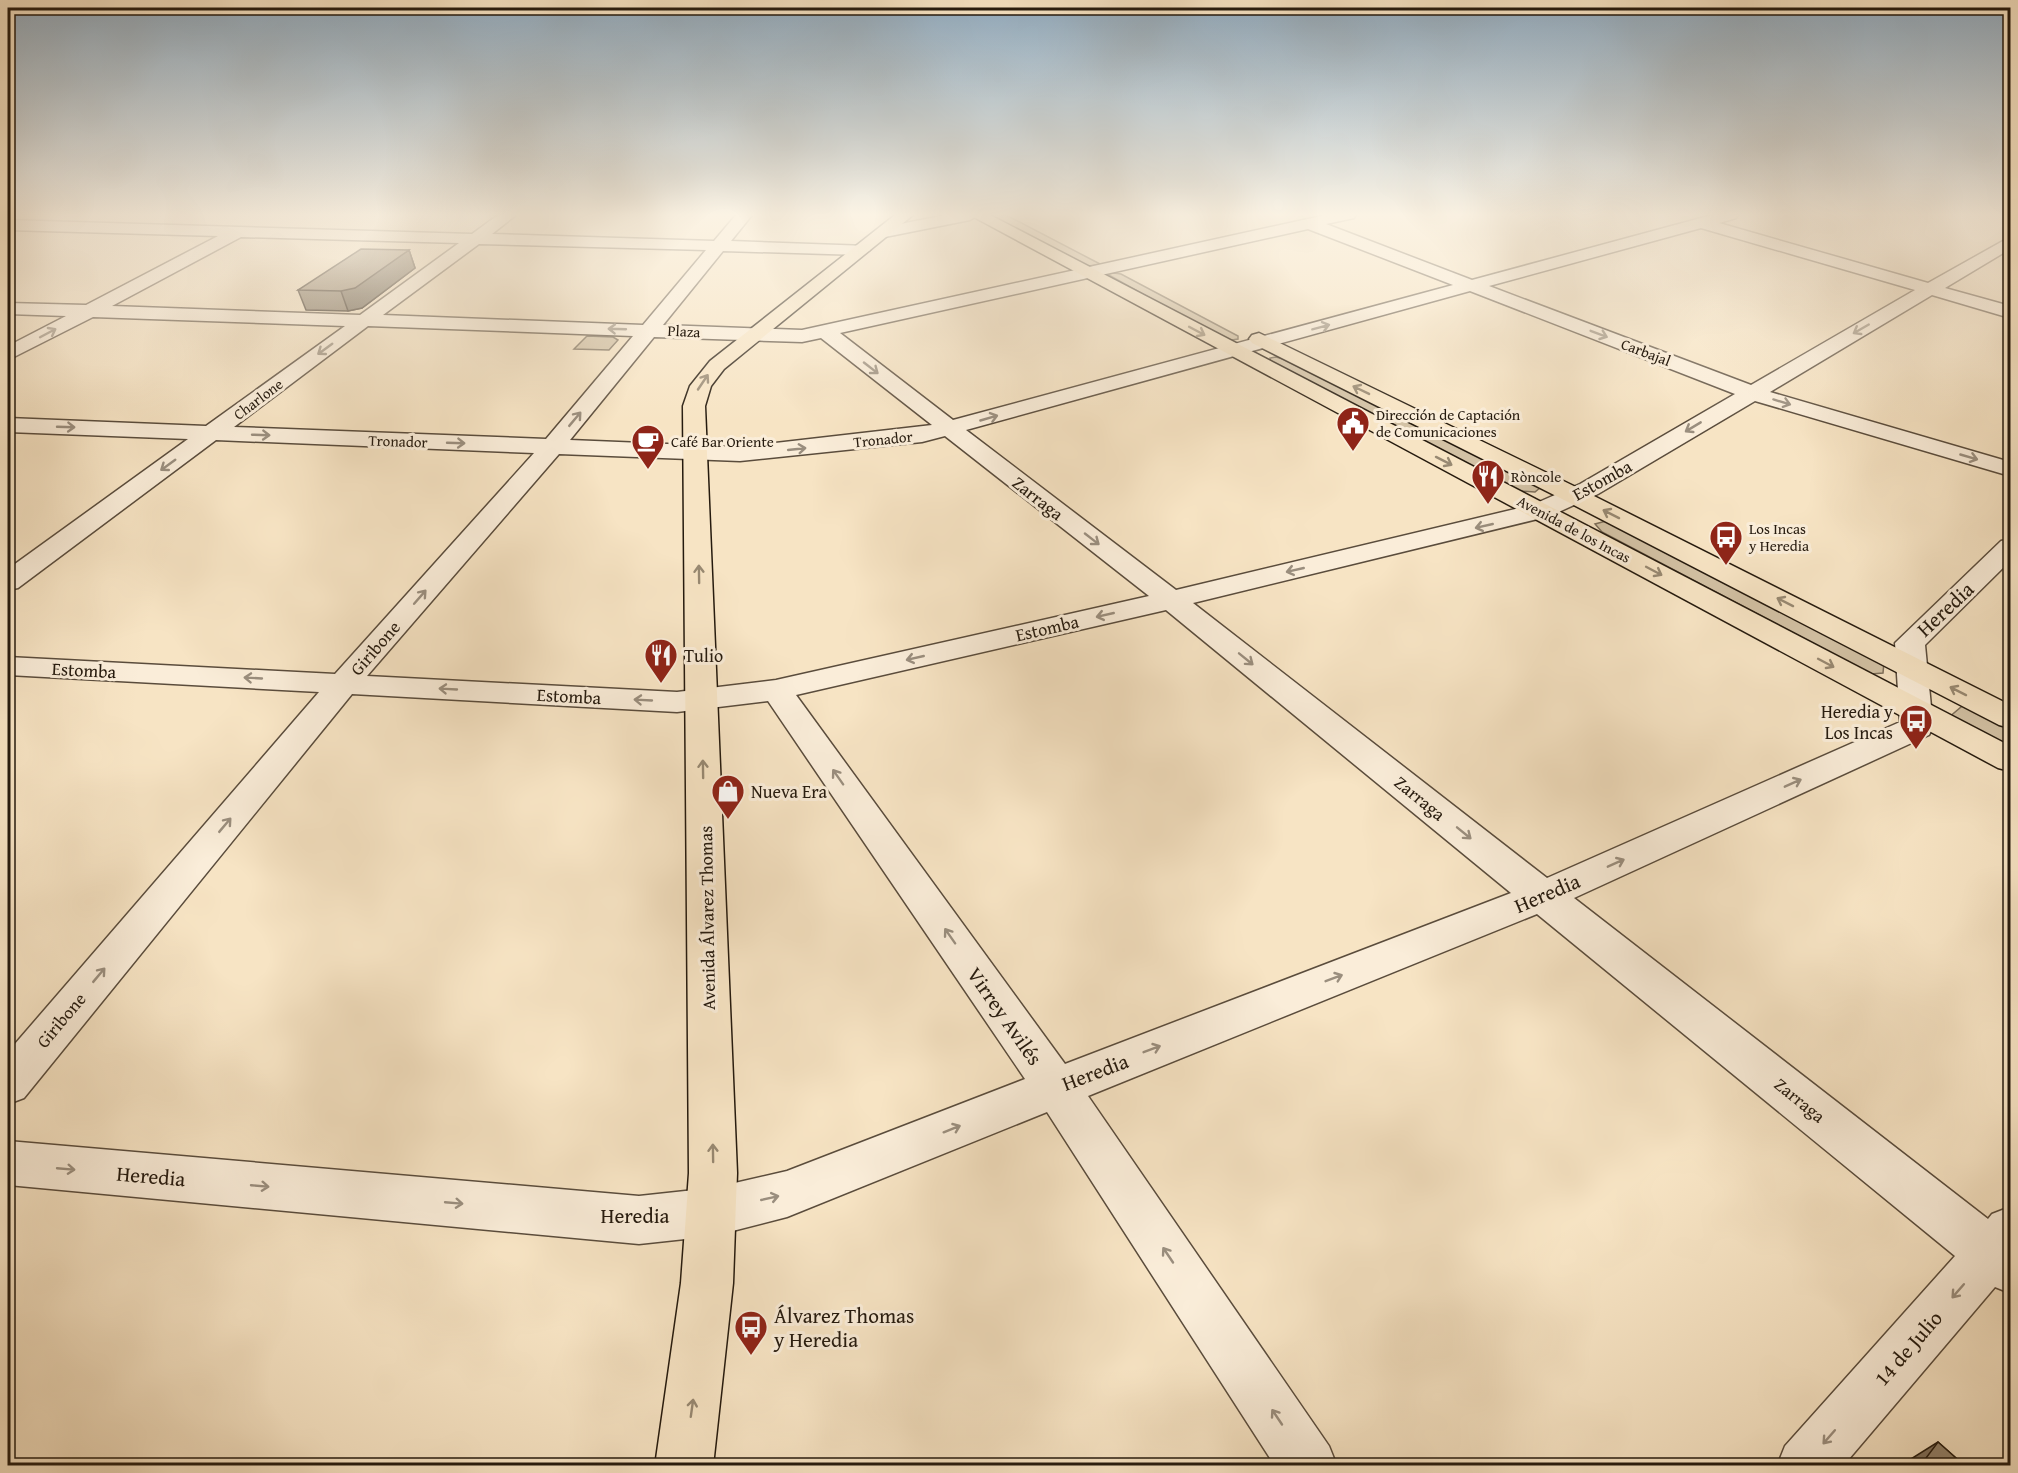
<svg xmlns="http://www.w3.org/2000/svg" width="2018" height="1473" font-family="'Gentium Book Plus',serif">
  <rect width="100%" height="100%" fill="#f7e4c4"/>
  <filter id="stains"><feTurbulence type="fractalNoise" baseFrequency=".00333" numOctaves="4"/><feColorMatrix values="0 0 0 0 .2 0 0 0 0 .09 0 0 0 0 .02 0 0 0 .5 -.17"/></filter>
  <radialGradient id="worn" r=".72"><stop offset=".6" stop-color="#630" stop-opacity="0"/><stop offset="1" stop-color="#630" stop-opacity=".3"/></radialGradient>
  <g fill="#d3c2a5" stroke="#7c6e5a" stroke-width="1.5">
    <polygon points="992,215 1006,215 1102,265 1086,266"/>
    <polygon points="1114,273 1121,274 1238,336 1238,339 1226,341 1107,274"/>
    <polygon points="587,336 613,337 618,340 609,350 574,349"/>
    <polygon points="1276,357 1283,359 1541,487 1535,492 1519,491 1271,363 1270,358"/>
    <polygon points="1606,521 1884,662 1883,673 1871,674 1602,532 1595,524"/>
    <polygon points="1967,702 2010,724 2010,751 1948,718"/>
  </g>
  <g fill="none" stroke-linecap="round" stroke-linejoin="round">
    <defs>
      <g id="minor">
        <path d="M 498,215 L 516,215 L 492,234 L 714,241 L 736,215 L 752,215 L 731,241 L 868,246 L 870,250 L 862,255 L 723,251 L 663,325 L 802,330 L 1326,215 L 1356,215 L 1354,218 L 1326,224 L 1472,280 L 1712,215 L 1738,215 L 1736,218 L 1719,223 L 1928,283 L 2010,237 L 2010,249 L 1945,288 L 2010,306 L 2010,318 L 1932,295 L 1770,392 L 2010,462 L 2010,476 L 1755,401 L 1598,494 L 1550,516 L 1193,603 L 1547,878 L 1900,722 L 1895,643 L 2001,541 L 2010,539 L 2010,561 L 1925,645 L 1933,727 L 1929,735 L 1574,898 L 1988,1219 L 1992,1214 L 2010,1207 L 2010,1293 L 1995,1287 L 1843,1466 L 1777,1466 L 1785,1446 L 1955,1256 L 1537,914 L 1088,1096 L 1329,1446 L 1337,1466 L 1275,1466 L 1047,1112 L 787,1217 L 713,1236 L 639,1244 L 8,1185 L 8,1141 L 639,1196 L 713,1188 L 787,1171 L 1025,1079 L 768,701 L 677,712 L 352,694 L 24,1098 L 8,1104 L 8,1052 L 319,692 L 8,675 L 8,657 L 335,674 L 534,453 L 216,440 L 18,588 L 8,590 L 8,569 L 188,439 L 8,432 L 8,418 L 206,426 L 345,326 L 93,317 L 8,360 L 8,346 L 66,316 L 8,314 L 8,303 L 86,305 L 218,236 L 8,230 L 8,220 L 472,234 ZM 1701,228 L 1915,290 L 1751,385 L 1489,286 ZM 1308,229 L 1453,285 L 953,420 L 840,333 ZM 241,237 L 459,243 L 360,315 L 112,306 ZM 479,244 L 706,250 L 643,325 L 383,315 ZM 1470,291 L 1735,394 L 1580,484 L 1532,505 L 1176,590 L 966,430 ZM 368,326 L 633,336 L 546,439 L 234,427 ZM 654,337 L 802,342 L 821,338 L 932,425 L 740,447 L 570,440 ZM 945,436 L 1149,596 L 776,680 L 677,692 L 367,676 L 559,454 L 740,461 L 922,442 ZM 1166,610 L 1511,893 L 1065,1064 L 796,695 Z"/>
        <polygon points="946,215 978,215 970,220 885,237 877,232 885,227"/>
      </g>
      <g id="major">
        <polygon points="895,215 913,215 724,369 711,386 705,406 737,1173 733,1283 713,1466 655,1466 681,1283 689,1173 683,406 690,386 710,361"/>
        <polygon points="970,215 990,215 2010,746 2010,771 1998,768"/>
        <polygon points="1259,333 1584,491 2010,705 2010,728 1999,725 1566,501 1252,343 1249,339 1252,335"/>
      </g>
    </defs>
    <use href="#minor" stroke="#5a4c3c" stroke-width="3"/>
    <use href="#major" stroke="#251a0e" stroke-width="3"/>
    <use href="#minor" fill="#faedd9" fill-rule="evenodd"/>
    <use href="#major" fill="#f7e4c4" fill-rule="evenodd"/>
  </g>
  <g fill="#7e715e" stroke="#251a0e" stroke-width="1.5">
    <polygon points="409,250 415,268 362,308 348,311 306,310 298,290"/>
    <polygon points="1938,1442 1965,1466 1904,1466 1906,1462"/>
  </g>
  <polygon fill="#665c4c" stroke="#251a0e" stroke-width="1.5" points="409,250 415,268 362,308 348,311 341,291"/>
  <g fill="#92836d" stroke="#251a0e" stroke-width="1.5">
    <polygon points="361,249 409,250 355,288 341,291 298,290"/>
    <polygon points="1938,1442 1965,1466 1920,1466"/>
  </g>
  <defs><path id="oneway-shaft" d="M-6 0H5M1.5-3L5.5 0L1.5 3" fill="none" stroke-width="1.6" stroke-linecap="round" stroke-linejoin="round" transform="scale(1.5)"/></defs>
  <g stroke="#9a8e7e">
    <use href="#oneway-shaft" transform="translate(1321 327) rotate(-15)"/>
    <use href="#oneway-shaft" transform="translate(617 329) rotate(-178)"/>
    <use href="#oneway-shaft" transform="translate(1861 329) rotate(150)"/>
    <use href="#oneway-shaft" transform="translate(48 333) rotate(-28)"/>
    <use href="#oneway-shaft" transform="translate(1599 334) rotate(21)"/>
    <use href="#oneway-shaft" transform="translate(325 349) rotate(144)"/>
    <use href="#oneway-shaft" transform="translate(871 368) rotate(38)"/>
    <use href="#oneway-shaft" transform="translate(1782 402) rotate(17)"/>
    <use href="#oneway-shaft" transform="translate(989 418) rotate(-16)"/>
    <use href="#oneway-shaft" transform="translate(575 419) rotate(-50)"/>
    <use href="#oneway-shaft" transform="translate(66 427) rotate(2)"/>
    <use href="#oneway-shaft" transform="translate(1693 427) rotate(149)"/>
    <use href="#oneway-shaft" transform="translate(261 435) rotate(2)"/>
    <use href="#oneway-shaft" transform="translate(456 443) rotate(2)"/>
    <use href="#oneway-shaft" transform="translate(797 449) rotate(-6)"/>
    <use href="#oneway-shaft" transform="translate(1969 457) rotate(16)"/>
    <use href="#oneway-shaft" transform="translate(168 465) rotate(144)"/>
    <use href="#oneway-shaft" transform="translate(1484 526) rotate(167)"/>
    <use href="#oneway-shaft" transform="translate(1092 539) rotate(38)"/>
    <use href="#oneway-shaft" transform="translate(1295 570) rotate(167)"/>
    <use href="#oneway-shaft" transform="translate(420 597) rotate(-49)"/>
    <use href="#oneway-shaft" transform="translate(1105 615) rotate(167)"/>
    <use href="#oneway-shaft" transform="translate(915 658) rotate(167)"/>
    <use href="#oneway-shaft" transform="translate(1246 659) rotate(39)"/>
    <use href="#oneway-shaft" transform="translate(253 678) rotate(-177)"/>
    <use href="#oneway-shaft" transform="translate(448 689) rotate(-177)"/>
    <use href="#oneway-shaft" transform="translate(643 700) rotate(-177)"/>
    <use href="#oneway-shaft" transform="translate(838 777) rotate(-125)"/>
    <use href="#oneway-shaft" transform="translate(1793 783) rotate(-24)"/>
    <use href="#oneway-shaft" transform="translate(225 825) rotate(-50)"/>
    <use href="#oneway-shaft" transform="translate(1464 833) rotate(39)"/>
    <use href="#oneway-shaft" transform="translate(1616 863) rotate(-24)"/>
    <use href="#oneway-shaft" transform="translate(950 936) rotate(-125)"/>
    <use href="#oneway-shaft" transform="translate(99 975) rotate(-50)"/>
    <use href="#oneway-shaft" transform="translate(1334 978) rotate(-21)"/>
    <use href="#oneway-shaft" transform="translate(1152 1049) rotate(-21)"/>
    <use href="#oneway-shaft" transform="translate(952 1129) rotate(-22)"/>
    <use href="#oneway-shaft" transform="translate(66 1169) rotate(5)"/>
    <use href="#oneway-shaft" transform="translate(260 1186) rotate(5)"/>
    <use href="#oneway-shaft" transform="translate(770 1198) rotate(-13)"/>
    <use href="#oneway-shaft" transform="translate(454 1203) rotate(5)"/>
    <use href="#oneway-shaft" transform="translate(1168 1255) rotate(-124)"/>
    <use href="#oneway-shaft" transform="translate(1958 1291) rotate(131)"/>
    <use href="#oneway-shaft" transform="translate(1277 1417) rotate(-124)"/>
    <use href="#oneway-shaft" transform="translate(1829 1437) rotate(131)"/>
  </g>
  <g stroke="#988972">
    <use href="#oneway-shaft" transform="translate(1197 331) rotate(28)"/>
    <use href="#oneway-shaft" transform="translate(703 382) rotate(-56)"/>
    <use href="#oneway-shaft" transform="translate(1361 390) rotate(-154)"/>
    <use href="#oneway-shaft" transform="translate(1444 461) rotate(27)"/>
    <use href="#oneway-shaft" transform="translate(1611 514) rotate(-153)"/>
    <use href="#oneway-shaft" transform="translate(1654 571) rotate(28)"/>
    <use href="#oneway-shaft" transform="translate(699 574) rotate(-91)"/>
    <use href="#oneway-shaft" transform="translate(1785 602) rotate(-153)"/>
    <use href="#oneway-shaft" transform="translate(1826 663) rotate(28)"/>
    <use href="#oneway-shaft" transform="translate(1958 691) rotate(-153)"/>
    <use href="#oneway-shaft" transform="translate(703 769) rotate(-91)"/>
    <use href="#oneway-shaft" transform="translate(713 1153) rotate(-91)"/>
    <use href="#oneway-shaft" transform="translate(692 1408) rotate(-82)"/>
  </g>
  <linearGradient id="sky" x2="0" y2="1"><stop stop-color="#91acc1"/><stop offset="0.51" stop-color="#fbf3e4"/><stop offset="1" stop-color="#fbf3e4" stop-opacity="0"/></linearGradient>
  <rect width="2018" height="421" fill="url(#sky)"/>
  <defs>
    <symbol id="civic-pin" viewBox="-11 -11 22 30"><path d="M0 17L-7.5 6A9.5 9.5 0 1 1 7.5 6Z" fill="#8f2418" stroke="#faedd9"/><path d="M-.6-6.5H3V-4.5H.6V-3L4-1V1h2V6H-6V1h2V-1L-.6-3ZM-1.2 2.5V6h2.4V2.5Z" fill="#fff"/></symbol>
    <symbol id="cafe-pin" viewBox="-11 -11 22 30"><path d="M0 17L-7.5 6A9.5 9.5 0 1 1 7.5 6Z" fill="#8f2418" stroke="#faedd9"/><path d="M-5.5-4.5H6V0H3Q3 3.5 0 3.5H-2.5Q-5.5 3.5-5.5 0ZM3-3.2v2h1.7v-2ZM-6 4.5H4V6H-6Z" fill="#fff"/></symbol>
    <symbol id="restaurant-pin" viewBox="-11 -11 22 30"><path d="M0 17L-7.5 6A9.5 9.5 0 1 1 7.5 6Z" fill="#8f2418" stroke="#faedd9"/><path d="M-5-6h1v4h1v-4h1v4h1v-4h1v5L-1.5 .5V6h-2V.5L-5-1ZM5-6V6H3V1.5H1.5Q1.5-4 5-6Z" fill="#fff"/></symbol>
    <symbol id="bus-pin" viewBox="-11 -11 22 30"><path d="M0 17L-7.5 6A9.5 9.5 0 1 1 7.5 6Z" fill="#8f2418" stroke="#faedd9"/><path d="M-5-6H5V4H4V6H2V4H-2V6H-4V4H-5ZM-3.5-4V0h7V-4ZM-3.5 1.2v1.5H-2V1.2ZM2 1.2v1.5H3.5V1.2Z" fill="#fff"/></symbol>
    <symbol id="shop-pin" viewBox="-11 -11 22 30"><path d="M0 17L-7.5 6A9.5 9.5 0 1 1 7.5 6Z" fill="#8f2418" stroke="#faedd9"/><path d="M-5-2.5h2.3a2.7 3.5 0 0 1 5.4 0H5L5.5 6h-11ZM-1.5-2.5h3a1.5 2.3 0 0 0-3 0Z" fill="#fff"/></symbol>
  </defs>
  <g fill-rule="evenodd">
    <use href="#civic-pin" x="1334" y="404" width="38" height="52"/>
    <use href="#cafe-pin" x="629" y="422" width="38" height="52"/>
    <use href="#restaurant-pin" x="1469" y="457" width="38" height="52"/>
    <use href="#bus-pin" x="1707" y="518" width="38" height="52"/>
    <use href="#restaurant-pin" x="642" y="636" width="38" height="52"/>
    <use href="#bus-pin" x="1897" y="702" width="38" height="52"/>
    <use href="#shop-pin" x="709" y="772" width="38" height="52"/>
    <use href="#bus-pin" x="732" y="1308" width="38" height="52"/>
  </g>
  <g text-anchor="middle" dominant-baseline="central" stroke-width="6" stroke-linejoin="round" paint-order="stroke">
    <g font-size="15" fill="#251a0e" stroke="#faedd9">
      <text transform="translate(684 331) rotate(3)">Plaza</text>
      <text transform="translate(1646 352) rotate(21)">Carbajal</text>
      <text transform="translate(258 399) rotate(-37)">Charlone</text>
      <text transform="translate(883 439) rotate(-6)">Tronador</text>
      <text transform="translate(398 441) rotate(2)">Tronador</text>
      <text transform="translate(1574 529) rotate(28)">Avenida de los Incas</text>
    </g>
    <g font-size="15" fill="#251a0e" stroke="#faedd9" text-anchor="start">
      <text x="1376" y="414">Dirección de Captación<tspan x="1376" dy="17">de Comunicaciones</tspan></text>
      <text x="671" y="441">Café Bar Oriente</text>
      <text x="1511" y="476">Ròncole</text>
      <text x="1749" y="528">Los Incas<tspan x="1749" dy="17">y Heredia</tspan></text>
    </g>
    <g font-size="18" fill="#251a0e" stroke="#faedd9">
      <text transform="translate(1602 480) rotate(-29)">Estomba</text>
      <text transform="translate(1038 498) rotate(38)">Zarraga</text>
      <text transform="translate(1047 628) rotate(-13)">Estomba</text>
      <text transform="translate(375 648) rotate(-49)">Giribone</text>
      <text transform="translate(84 670) rotate(3)">Estomba</text>
      <text transform="translate(569 696) rotate(3)">Estomba</text>
      <text transform="translate(1420 798) rotate(39)">Zarraga</text>
      <text transform="translate(707 918) rotate(-91)">Avenida Álvarez Thomas</text>
      <text transform="translate(61 1020) rotate(-50)">Giribone</text>
      <text transform="translate(1800 1100) rotate(39)">Zarraga</text>
    </g>
    <g font-size="18" fill="#251a0e" stroke="#faedd9" text-anchor="start">
      <text x="684" y="655">Tulio</text>
      <text x="1893" y="711" text-anchor="end">Heredia y<tspan x="1893" dy="21">Los Incas</tspan></text>
      <text x="751" y="791">Nueva Era</text>
    </g>
    <g font-size="21" fill="#251a0e" stroke="#faedd9">
      <text transform="translate(1945 609) rotate(-43)">Heredia</text>
      <text transform="translate(1547 893) rotate(-23)">Heredia</text>
      <text transform="translate(1005 1016) rotate(55)">Virrey Avilés</text>
      <text transform="translate(1095 1072) rotate(-21)">Heredia</text>
      <text transform="translate(151 1176) rotate(5)">Heredia</text>
      <text x="635" y="1215">Heredia</text>
      <text transform="translate(1908 1348) rotate(-49)">14 de Julio</text>
    </g>
    <g font-size="21" fill="#251a0e" stroke="#faedd9" text-anchor="start">
      <text x="774" y="1315">Álvarez Thomas<tspan x="774" dy="24">y Heredia</tspan></text>
    </g>
  </g>
  <rect width="2018" height="1473" fill="none" stroke="#f7e4c4" stroke-width="30"/>
  <rect x="9" y="9" width="2000" height="1455" fill="none" stroke="#251a0e" stroke-width="3"/>
  <rect x="15" y="15" width="1988" height="1443" fill="none" stroke="#251a0e" stroke-width="1.5"/>
  <rect width="100%" height="100%" filter="url(#stains)"/>
  <rect width="100%" height="100%" fill="url(#worn)"/>
</svg>
